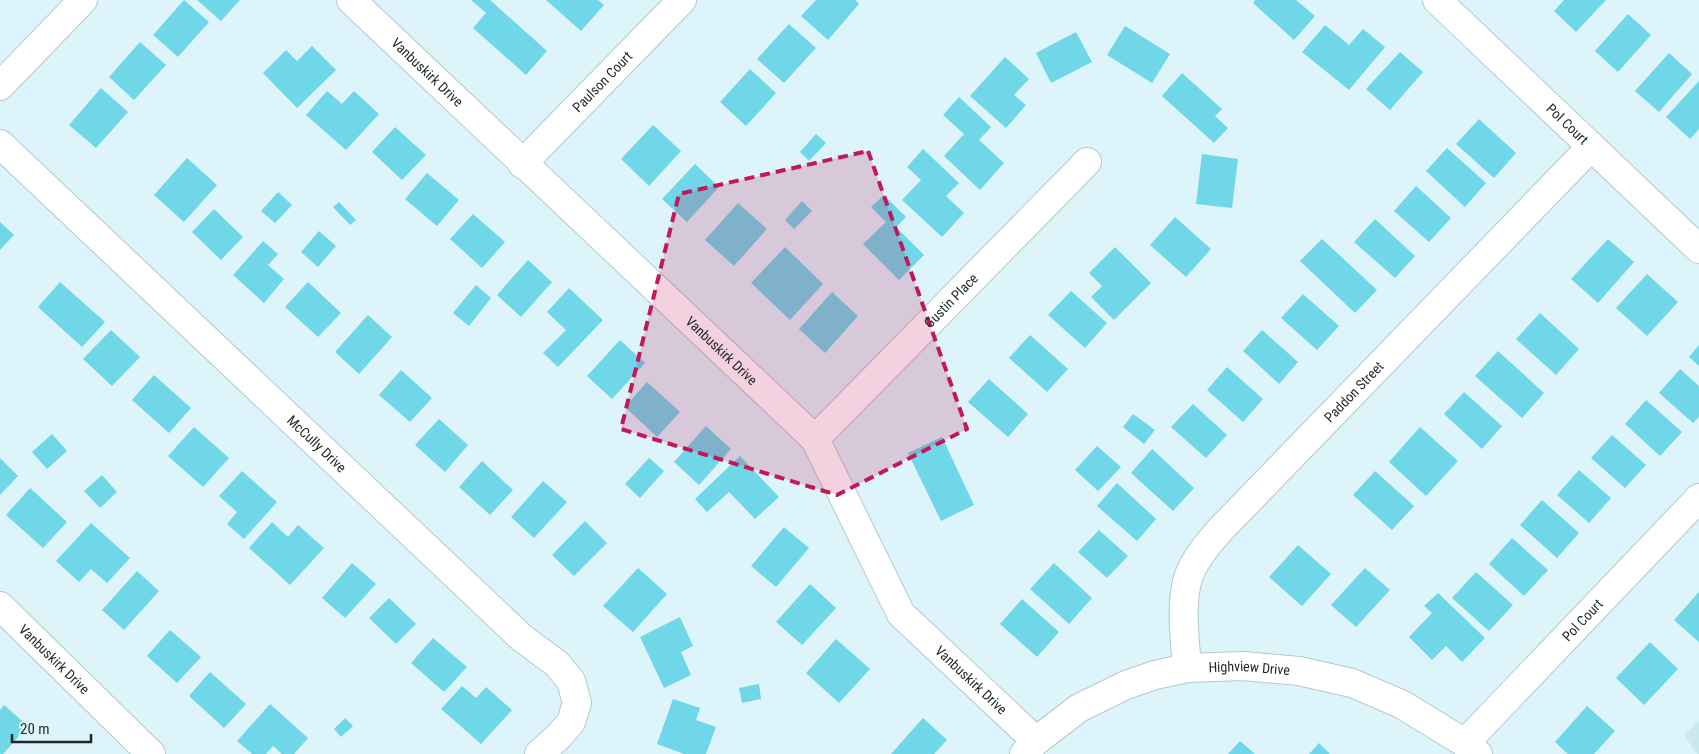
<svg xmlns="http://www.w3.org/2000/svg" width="1699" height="754" font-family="'Roboto Condensed',sans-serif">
  <rect width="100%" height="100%" fill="#ddf5fa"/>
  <polygon fill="#c9e9ef" points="1699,720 1699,754 1697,754 1684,735"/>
  <g fill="#6fd7e8">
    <polygon points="184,0 209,22 178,57 153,35"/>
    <polygon points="197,0 240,0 221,21"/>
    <polygon points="471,0 490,0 547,51 526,75 473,28 486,13"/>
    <polygon points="546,0 598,0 604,5 581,31"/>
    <polygon points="816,0 855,0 859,4 828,40 801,16"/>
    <polygon points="1255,0 1296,0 1315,16 1294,40 1253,3"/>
    <polygon points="1564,0 1606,0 1576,32 1554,11"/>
    <polygon points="1628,14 1651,35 1618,72 1595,51"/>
    <polygon points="789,24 816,48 784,83 757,59"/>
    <polygon points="1325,25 1349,45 1363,29 1385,47 1349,90 1302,52"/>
    <polygon points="1125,26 1170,54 1152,83 1107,55"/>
    <polygon points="1076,32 1092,62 1051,83 1036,53"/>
    <polygon points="140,42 166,65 134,100 109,77"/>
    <polygon points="312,46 336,70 297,108 263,73 286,50 297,61"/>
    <polygon points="1400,52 1423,72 1390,110 1366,89"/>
    <polygon points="1669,53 1692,74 1659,112 1635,91"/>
    <polygon points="1005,57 1029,79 1014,95 1026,105 1006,128 970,96"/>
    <polygon points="750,69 776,93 746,126 720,102"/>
    <polygon points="1182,73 1222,109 1215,116 1228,128 1214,143 1162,96"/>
    <polygon points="1699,81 1699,129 1690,139 1666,117"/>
    <polygon points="101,88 128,112 96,148 69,125"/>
    <polygon points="327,91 342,104 354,91 379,114 346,150 306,115"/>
    <polygon points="959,97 991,127 979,140 1004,163 980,190 944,156 964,134 943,115"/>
    <polygon points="1479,119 1516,153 1494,178 1456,144"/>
    <polygon points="653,125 681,151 649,186 621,159"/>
    <polygon points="395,127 426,155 402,180 372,152"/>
    <polygon points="816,134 826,143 809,161 800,152"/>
    <polygon points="1447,148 1486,183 1465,207 1426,171"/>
    <polygon points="923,149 959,183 946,196 964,213 942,237 902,200 921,180 907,167"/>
    <polygon points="1202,154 1238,159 1232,208 1196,204"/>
    <polygon points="187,158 217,185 184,222 154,195"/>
    <polygon points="695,164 719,187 687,222 662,199"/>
    <polygon points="427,173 459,200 437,226 405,199"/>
    <polygon points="1416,186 1451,218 1429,242 1394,211"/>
    <polygon points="278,192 292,205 275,223 261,211"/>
    <polygon points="884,195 906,217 896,227 924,255 899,280 863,244 886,222 871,207"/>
    <polygon points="802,201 812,211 794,229 785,220"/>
    <polygon points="339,202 356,220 350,225 333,207"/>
    <polygon points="738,203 767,229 734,266 705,240"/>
    <polygon points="214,209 243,237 221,260 192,232"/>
    <polygon points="473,214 505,242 482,268 450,239"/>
    <polygon points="1175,217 1211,249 1186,277 1150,245"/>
    <polygon points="1375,219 1415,256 1395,278 1354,242"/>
    <polygon points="0,222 14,235 0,250"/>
    <polygon points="319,231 336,246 318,267 301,252"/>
    <polygon points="1322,239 1377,290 1355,313 1300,261"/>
    <polygon points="1608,239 1634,262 1598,303 1571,279"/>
    <polygon points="263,241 278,254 268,265 284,279 264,303 233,275"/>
    <polygon points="785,247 823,284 790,320 751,283"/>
    <polygon points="1115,247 1151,283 1114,320 1091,297 1102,286 1089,273"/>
    <polygon points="528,260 552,282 521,317 497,295"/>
    <polygon points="1647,274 1678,302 1647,336 1616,308"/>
    <polygon points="60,282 105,322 82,347 38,307"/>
    <polygon points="308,282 341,313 318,337 285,307"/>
    <polygon points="476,285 491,298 469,326 453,313"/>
    <polygon points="569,288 603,320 558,367 543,353 566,330 547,312"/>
    <polygon points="1071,291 1107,323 1085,348 1048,315"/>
    <polygon points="832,292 858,316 825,353 799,329"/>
    <polygon points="1303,294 1339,326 1317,350 1281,318"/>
    <polygon points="1540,313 1579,349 1556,375 1516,339"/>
    <polygon points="368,315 392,337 359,374 335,352"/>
    <polygon points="111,330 140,357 112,386 83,359"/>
    <polygon points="1262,330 1298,362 1279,384 1243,351"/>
    <polygon points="1030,335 1068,369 1047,392 1009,358"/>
    <polygon points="620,340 645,363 612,399 587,376"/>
    <polygon points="1699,345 1699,366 1689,357"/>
    <polygon points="1498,351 1544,393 1522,418 1475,376"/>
    <polygon points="1227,367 1263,399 1243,422 1207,390"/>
    <polygon points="1680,369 1699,386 1699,417 1693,423 1659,393"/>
    <polygon points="401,370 432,398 410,422 379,395"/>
    <polygon points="154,375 191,408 169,433 132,400"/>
    <polygon points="989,379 1028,414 1008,437 968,402"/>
    <polygon points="647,382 680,412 657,437 625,407"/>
    <polygon points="1464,392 1502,426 1482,449 1444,414"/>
    <polygon points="1646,400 1682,432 1660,456 1625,424"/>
    <polygon points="1193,404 1227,435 1206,458 1171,427"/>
    <polygon points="1133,414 1155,430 1144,444 1123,427"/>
    <polygon points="439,419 468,445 445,472 415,445"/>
    <polygon points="706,426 731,449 699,485 674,462"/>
    <polygon points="194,427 229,458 203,487 168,456"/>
    <polygon points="1420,427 1458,461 1426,496 1389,462"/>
    <polygon points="52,434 67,451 47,469 32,452"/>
    <polygon points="1612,435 1646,465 1625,488 1591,458"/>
    <polygon points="942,437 974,505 941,521 908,453"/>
    <polygon points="1097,446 1121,467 1098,491 1075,470"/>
    <polygon points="1152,449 1194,488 1173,511 1131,473"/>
    <polygon points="740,456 779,497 755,519 729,492 707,512 695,499"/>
    <polygon points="0,458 18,476 0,495"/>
    <polygon points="649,458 664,471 640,498 625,484"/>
    <polygon points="482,461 513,490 490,515 459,487"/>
    <polygon points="1579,470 1611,498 1589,523 1557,495"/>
    <polygon points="242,471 277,502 244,539 227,524 237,512 219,496"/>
    <polygon points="1375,471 1414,506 1392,530 1353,495"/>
    <polygon points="102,475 117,492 100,508 84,491"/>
    <polygon points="543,481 567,502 534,538 511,517"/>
    <polygon points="1117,483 1156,519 1137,541 1097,506"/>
    <polygon points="30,488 67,522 43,548 6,515"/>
    <polygon points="1542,500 1579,533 1557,558 1520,525"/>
    <polygon points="585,521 607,543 574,576 552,555"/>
    <polygon points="272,522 288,537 298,525 324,548 290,585 249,548"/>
    <polygon points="91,523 130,558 107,583 91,569 79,582 56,561"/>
    <polygon points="784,527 809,548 776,587 751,566"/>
    <polygon points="1099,530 1128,556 1107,578 1078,552"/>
    <polygon points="1512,538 1548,570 1524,596 1489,564"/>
    <polygon points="1298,545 1331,574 1302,606 1269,577"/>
    <polygon points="352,563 376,584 345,618 322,598"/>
    <polygon points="1054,563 1092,598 1069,624 1030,589"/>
    <polygon points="638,568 667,594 633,632 603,606"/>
    <polygon points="1365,568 1390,590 1356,627 1331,605"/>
    <polygon points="137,571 159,591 124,630 102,610"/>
    <polygon points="1476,572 1513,605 1489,631 1452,598"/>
    <polygon points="810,584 836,608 802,645 776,622"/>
    <polygon points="1699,592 1699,642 1674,620"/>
    <polygon points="1438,593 1485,638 1462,662 1446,646 1432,660 1409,637 1432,613 1424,606"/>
    <polygon points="389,598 416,624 396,644 369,618"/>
    <polygon points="1022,599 1059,632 1037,657 1000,624"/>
    <polygon points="680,617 693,646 681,652 691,675 664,688 640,637"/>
    <polygon points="170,630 201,657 177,683 147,656"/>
    <polygon points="433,638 467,667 444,692 411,663"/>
    <polygon points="836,639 870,669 839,703 806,673"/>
    <polygon points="1650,642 1678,669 1644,705 1616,678"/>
    <polygon points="210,672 246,704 224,728 189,696"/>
    <polygon points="759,684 761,699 742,703 739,688"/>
    <polygon points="462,686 476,698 486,687 512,710 481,744 441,709"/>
    <polygon points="673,699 700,708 696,720 716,727 706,754 684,754 657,744"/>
    <polygon points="270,704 308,738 294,754 282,754 273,746 266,754 252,754 237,741"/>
    <polygon points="4,705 28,726 3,754 0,754 0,710"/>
    <polygon points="1587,706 1615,731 1594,754 1568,754 1555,742"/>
    <polygon points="345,718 353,726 341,737 334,729"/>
    <polygon points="923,718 947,740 934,754 891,754"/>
    <polygon points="1240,741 1255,754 1228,754"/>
    <polygon points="1319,743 1330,754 1309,754"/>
  </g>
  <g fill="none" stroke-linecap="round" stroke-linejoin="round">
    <defs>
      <g id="minor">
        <path id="s1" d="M 351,0 L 815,439 L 901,614 L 1036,741"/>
        <path id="s2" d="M 1437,0 L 1699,249"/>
        <polyline points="0,86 83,0"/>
        <path id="s3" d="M 0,144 L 522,638 L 557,664 L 571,681 L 577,703 L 571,722 L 558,737 L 539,754"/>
        <path id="s4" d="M 522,164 L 682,0"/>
        <path id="s5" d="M 815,439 L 1087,162"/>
        <path id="s6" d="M 0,606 L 151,754"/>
        <path id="s7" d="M 1187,668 C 1185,639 1180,606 1188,578 C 1194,560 1208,544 1220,530 L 1591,147"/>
        <path id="s8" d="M 1465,743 L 1699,498"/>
      </g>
      <g id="tertiary">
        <path id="s9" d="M 1024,754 L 1036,741 L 1079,708 L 1126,685 L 1155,675 L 1187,668 L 1243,666 L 1299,671 L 1352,683 L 1401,704 L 1465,743 L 1478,754"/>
      </g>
    </defs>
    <use href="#minor" stroke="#b2c9ce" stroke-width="30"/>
    <use href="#tertiary" stroke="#b2c9ce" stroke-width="30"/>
    <use href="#minor" stroke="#fff" stroke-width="28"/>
    <use href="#tertiary" stroke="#fff" stroke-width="28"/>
  </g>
  <path fill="#c2185b" fill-opacity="0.2" stroke="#c2185b" stroke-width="4" stroke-dasharray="10 6" stroke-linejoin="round" d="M 868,151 L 967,429 L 837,495 L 621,429 L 679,194 Z"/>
  <g text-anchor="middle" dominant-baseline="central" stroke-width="4" stroke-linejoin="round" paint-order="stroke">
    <g font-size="14" fill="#1e2729" stroke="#ddf5fa">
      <text stroke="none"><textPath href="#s1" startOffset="105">Vanbuskirk Drive</textPath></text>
      <text stroke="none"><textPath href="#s4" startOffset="115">Paulson Court</textPath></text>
      <text stroke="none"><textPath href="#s2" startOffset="180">Pol Court</textPath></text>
      <text stroke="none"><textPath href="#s5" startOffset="194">Gustin Place</textPath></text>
      <text stroke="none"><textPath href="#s1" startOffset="510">Vanbuskirk Drive</textPath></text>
      <text stroke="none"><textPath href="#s7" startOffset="341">Paddon Street</textPath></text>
      <text stroke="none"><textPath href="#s3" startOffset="436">McCully Drive</textPath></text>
      <text stroke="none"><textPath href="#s8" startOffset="170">Pol Court</textPath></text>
      <text stroke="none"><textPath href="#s6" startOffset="76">Vanbuskirk Drive</textPath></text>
      <text stroke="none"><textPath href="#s9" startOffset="250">Highview Drive</textPath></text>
      <text stroke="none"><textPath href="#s1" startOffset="930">Vanbuskirk Drive</textPath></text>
    </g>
  </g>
  <path d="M12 734v8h79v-8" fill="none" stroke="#1e2729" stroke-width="2.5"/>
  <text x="20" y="734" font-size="15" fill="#1e2729" stroke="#ddf5fa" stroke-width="4" paint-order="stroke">20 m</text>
</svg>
